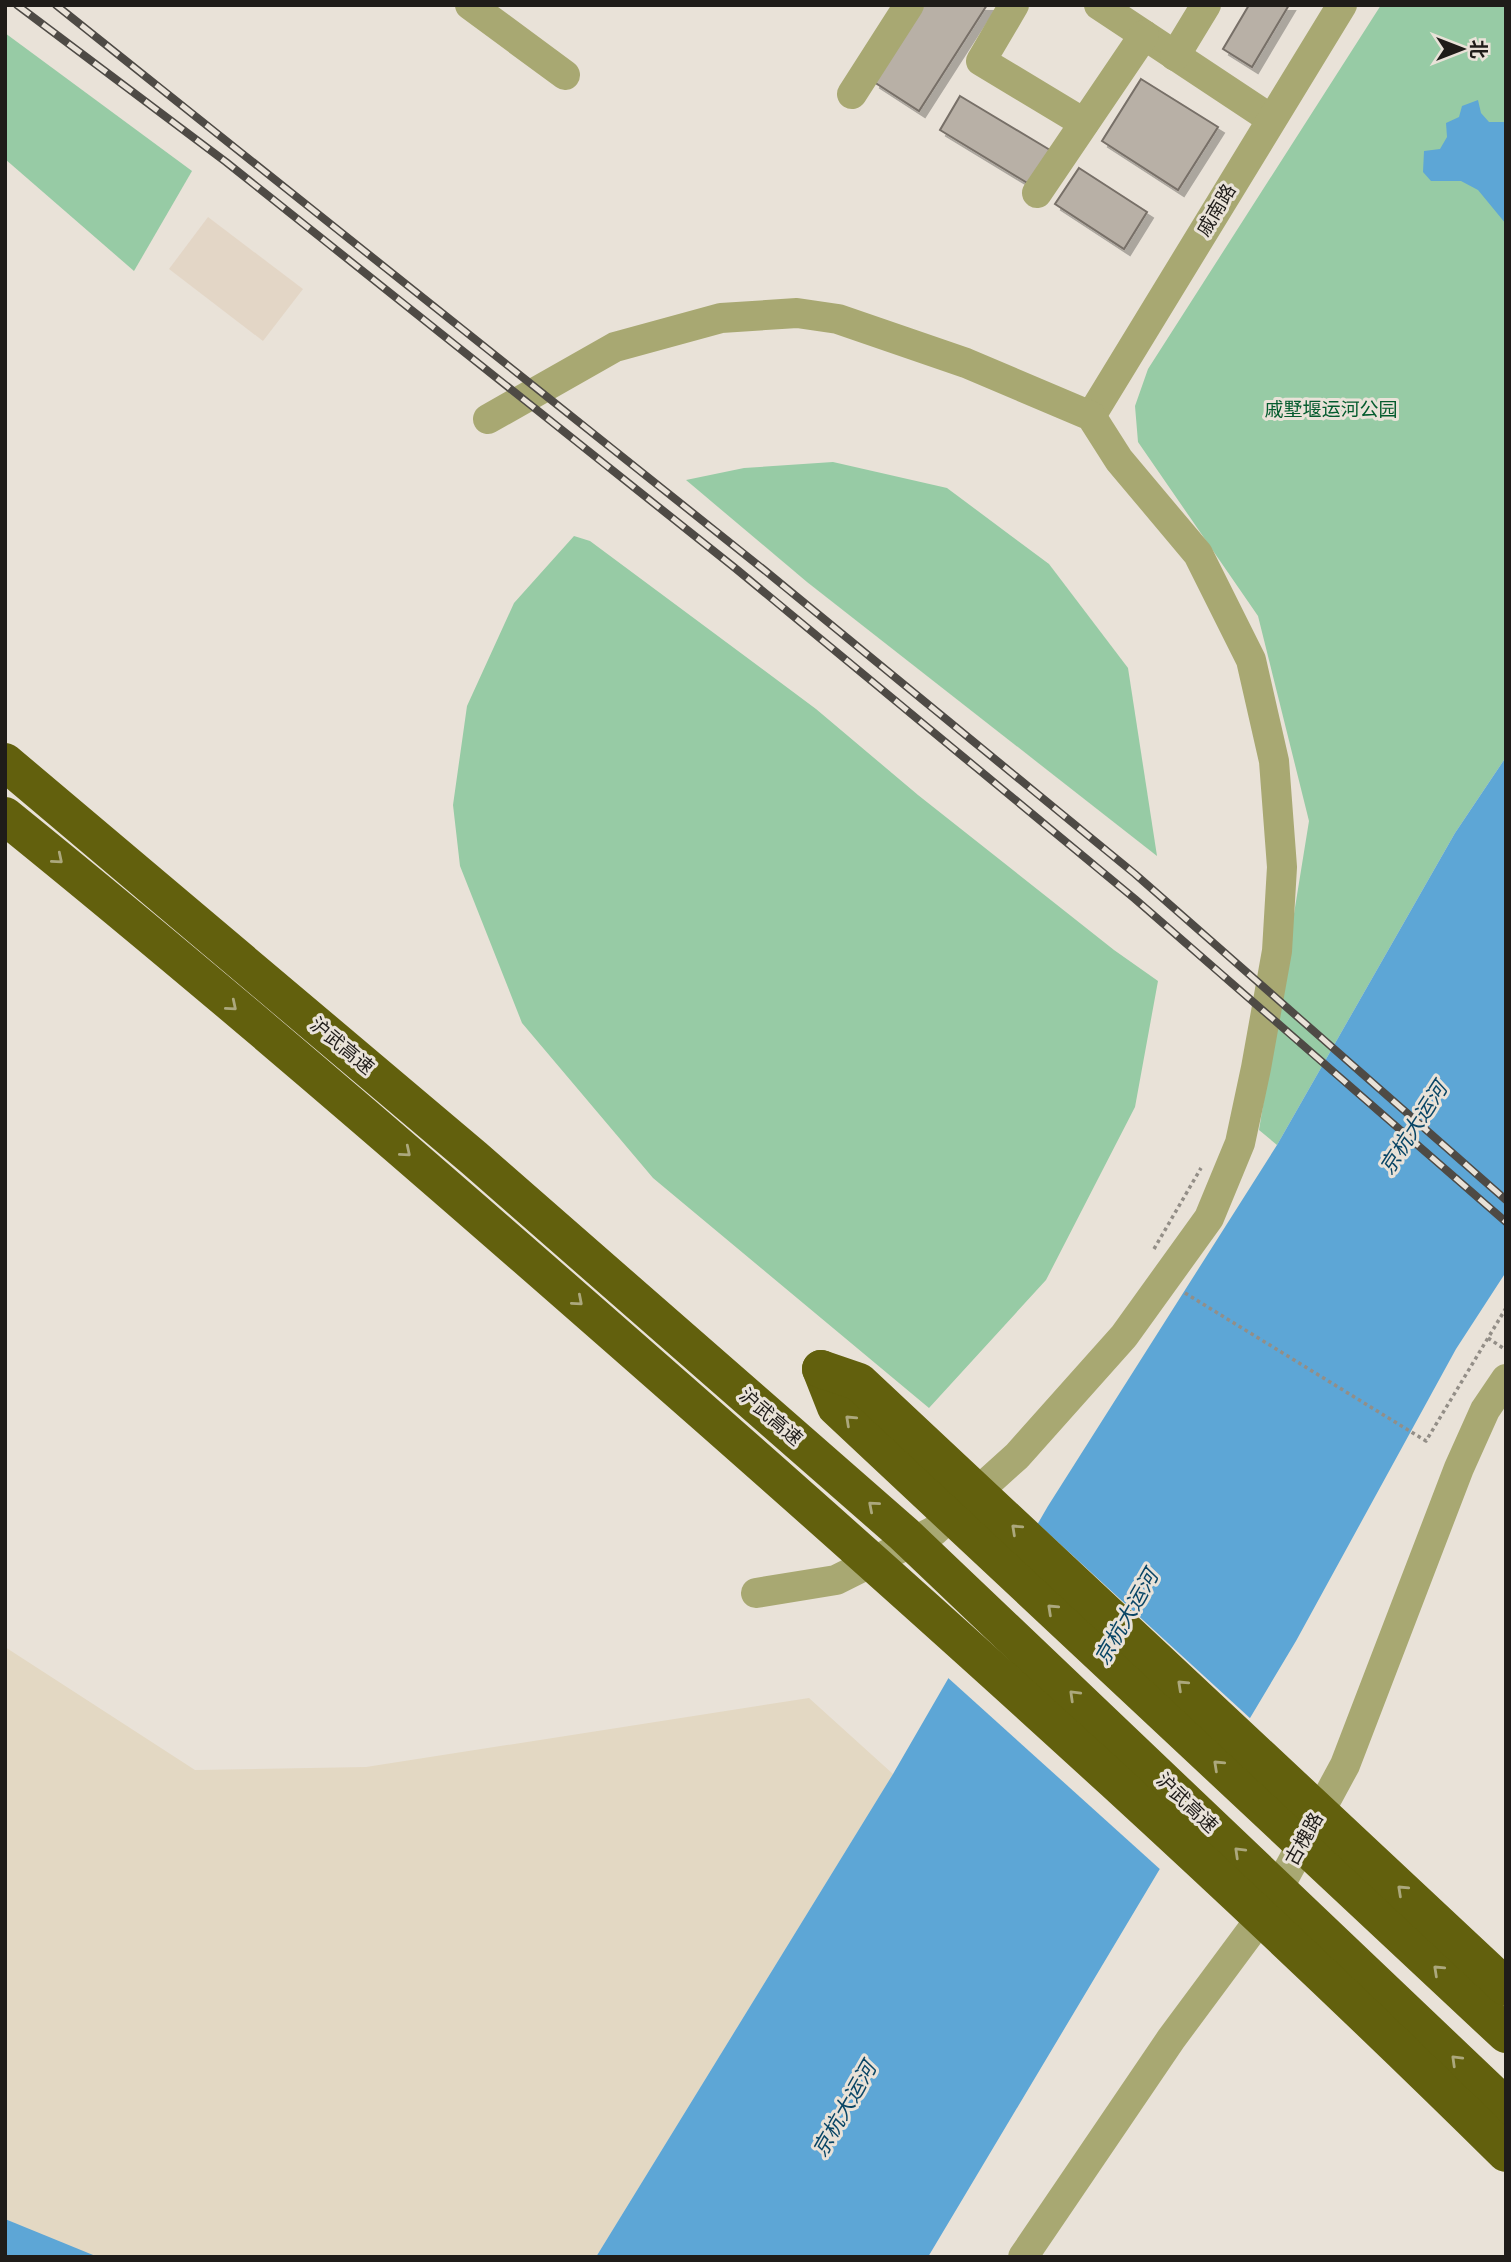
<svg xmlns="http://www.w3.org/2000/svg" width="1511" height="2262" font-family="Rubik,'Noto Sans SC',sans-serif">
  <defs>
    <filter id="shadow"><feDropShadow dx="6" dy="6" stdDeviation="0" flood-color="#0004"/></filter>
  </defs>
  <rect width="100%" height="100%" fill="#e9e2d8"/>
  <polygon fill="#e3d8c3" points="5,1647 195,1770 366,1767 809,1698 893,1774 596,2257 5,2257"/>
  <polygon fill="#e3d6c6" points="208,217 303,289 263,341 169,269"/>
  <g fill="#97cba5">
    <polygon points="1381,5 1506,5 1506,757 1455,833 1277,1145 1259,1130 1309,821 1258,616 1138,442 1135,406 1148,369"/>
    <polygon points="5,33 192,171 134,271 5,159"/>
    <polygon points="833,462 947,488 1049,564 1128,668 1157,856 807,582 686,480 744,468"/>
    <polygon points="574,536 590,541 816,709 918,795 1114,950 1158,981 1135,1107 1046,1280 929,1408 653,1178 522,1023 460,866 453,805 467,706 514,603"/>
  </g>
  <g fill="#5da6d6">
    <polygon points="1478,100 1481,113 1489,122 1506,122 1506,224 1478,190 1461,181 1431,181 1423,172 1424,151 1440,149 1447,137 1446,123 1459,117 1462,106"/>
    <polygon points="1506,757 1506,1272 1456,1349 1296,1641 928,2257 596,2257 893,1774 1048,1506 1277,1145 1455,833"/>
    <polygon points="5,2219 98,2257 5,2257"/>
  </g>
  <polygon fill="#e9e2d8" points="1035,1521 1252,1720 1162,1871 946,1676"/>
  <g fill="#b8b0a6" stroke="#776f67" stroke-width="2" filter="url(#shadow)">
    <polygon points="923,5 987,5 919,111 874,82"/>
    <polygon points="1249,5 1289,5 1252,67 1223,49"/>
    <polygon points="1141,79 1218,127 1178,190 1102,141"/>
    <polygon points="960,96 1050,150 1029,184 940,130"/>
    <polygon points="1079,168 1147,212 1124,249 1055,204"/>
  </g>
  <g fill="none" stroke-linecap="round" stroke-linejoin="round">
    <g stroke="#938e87" stroke-width="3.5" stroke-dasharray="3.5 3.5" stroke-linecap="butt">
      <polyline points="1154,1249 1201,1168"/>
      <polyline points="1185,1293 1426,1441 1488,1338"/>
      <polyline points="1506,1308 1488,1338 1506,1350"/>
    </g>
    <g stroke="#a8a872" stroke-width="30">
      <polyline points="470,5 565,75"/>
      <polyline points="1014,5 981,61 1084,123"/>
      <polyline points="1099,5 1271,119"/>
      <polyline points="1175,56 1206,5"/>
      <polyline points="852,94 909,5"/>
      <polyline points="1037,193 1144,35"/>
      <polyline points="1091,416 1342,5"/>
      <polyline points="488,419 615,347 721,318 797,313 838,319 966,363 1091,416 1119,460 1198,554 1251,660 1274,761 1282,867 1277,951 1256,1068 1240,1143 1209,1218 1124,1336 1017,1456 934,1531 836,1580 756,1593"/>
      <polyline points="1023,2257 1171,2039 1266,1911 1345,1765 1459,1468 1485,1410 1506,1379"/>
    </g>
    <g stroke="#62600d" stroke-width="38">
      <polyline points="5,762 474,1158 904,1534 1506,2107"/>
      <path d="M 5,816 C 246,1011 479,1215 712,1420 C 982,1658 1250,1900 1506,2153"/>
      <polyline points="821,1369 836,1407 1506,2034"/>
      <polyline points="821,1369 859,1382 1506,1987"/>
    </g>
    <defs>
      <g id="rail">
        <polyline points="17,5 226,162 735,568 1135,899 1506,1222"/>
        <polyline points="56,5 763,569 1135,874 1506,1200"/>
      </g>
    </defs>
    <use href="#rail" stroke="#4e4a45" stroke-width="8"/>
    <use href="#rail" stroke="#e9e2d8" stroke-width="5" stroke-dasharray="16" stroke-linecap="butt"/>
  </g>
  <defs><path id="oneway-chevron" d="M-2-3.5L2.5 0L-2 3.5" fill="none" stroke-width="1.6" stroke-linecap="round" stroke-linejoin="round" transform="scale(1.75)"/></defs>
  <g stroke="#aca87d">
    <use href="#oneway-chevron" transform="translate(58 859) rotate(40)"/>
    <use href="#oneway-chevron" transform="translate(232 1006) rotate(40)"/>
    <use href="#oneway-chevron" transform="translate(406 1152) rotate(40)"/>
    <use href="#oneway-chevron" transform="translate(578 1301) rotate(41)"/>
    <use href="#oneway-chevron" transform="translate(850 1420) rotate(-137)"/>
    <use href="#oneway-chevron" transform="translate(873 1506) rotate(-139)"/>
    <use href="#oneway-chevron" transform="translate(1016 1529) rotate(-137)"/>
    <use href="#oneway-chevron" transform="translate(1052 1609) rotate(-137)"/>
    <use href="#oneway-chevron" transform="translate(1182 1685) rotate(-137)"/>
    <use href="#oneway-chevron" transform="translate(1074 1695) rotate(-136)"/>
    <use href="#oneway-chevron" transform="translate(1218 1765) rotate(-137)"/>
    <use href="#oneway-chevron" transform="translate(1239 1852) rotate(-136)"/>
    <use href="#oneway-chevron" transform="translate(1402 1890) rotate(-137)"/>
    <use href="#oneway-chevron" transform="translate(1438 1970) rotate(-137)"/>
    <use href="#oneway-chevron" transform="translate(1456 2060) rotate(-136)"/>
  </g>
  <g text-anchor="middle" dominant-baseline="central" stroke-width="6" stroke-linejoin="round" paint-order="stroke">
    <g font-size="19" fill="#1f1c19" stroke="#e9e2d8">
      <text transform="translate(1216 210) rotate(-59)">戚南路</text>
      <text transform="translate(342 1046) rotate(40)">沪武高速</text>
      <text transform="translate(771 1417) rotate(41)">沪武高速</text>
      <text transform="translate(1187 1803) rotate(44)">沪武高速</text>
      <text transform="translate(1304 1839) rotate(-61)">古槐路</text>
    </g>
    <g font-size="19" fill="#045b2d" stroke="#e9e2d8">
      <text x="1331" y="409">戚墅堰运河公园</text>
    </g>
    <g font-size="21" font-style="italic" fill="#094565" stroke="#e9e2d8">
      <text transform="translate(1413 1128) rotate(-57)">京杭大运河</text>
      <text transform="translate(1126 1617) rotate(-60)">京杭大运河</text>
      <text transform="translate(844 2109) rotate(-60)">京杭大运河</text>
    </g>
  </g>
  <rect width="1511" height="2262" fill="none" stroke="#1f1c19" stroke-width="14"/>
  <g transform="translate(1462 49) rotate(90)" stroke="#e9e2d8" stroke-width="5" paint-order="stroke">
  <path d="M0-5L12 26L0 18L-12 26Z" fill="#1f1c19"/>
  <text y="-10" font-size="19" font-weight="bold" text-anchor="middle" fill="#1f1c19">北</text>
  </g>
</svg>
